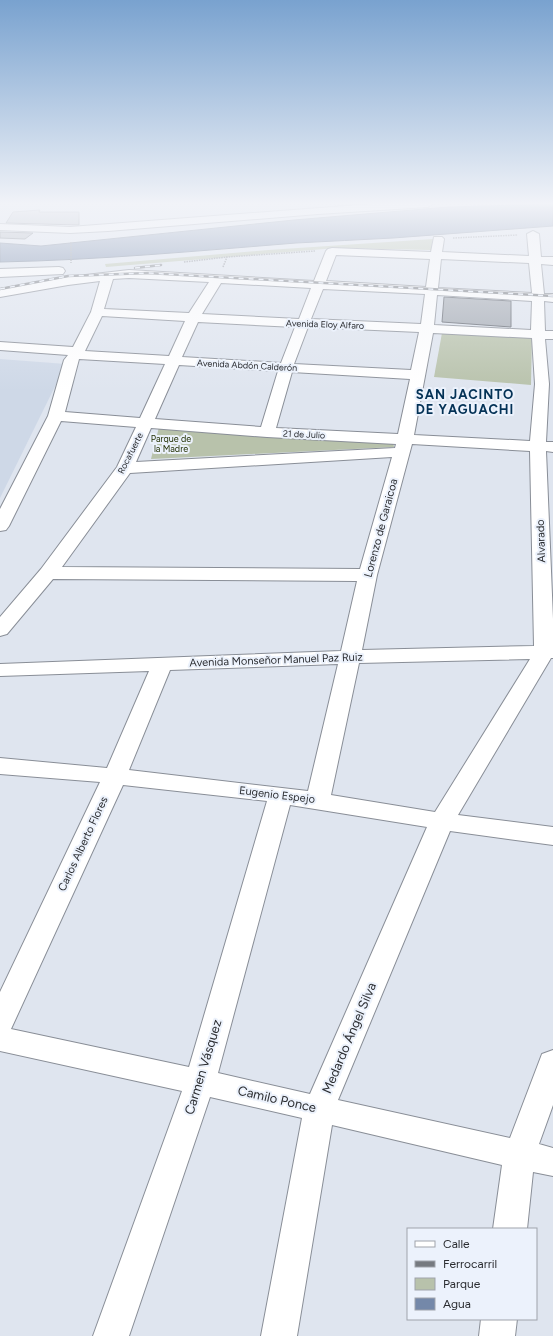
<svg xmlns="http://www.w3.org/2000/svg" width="553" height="1336" font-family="Figtree,sans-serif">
  <rect width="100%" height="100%" fill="#dfe5ef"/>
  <polygon fill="#ced8e7" points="0,359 66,364 0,498"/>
  <g fill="#b8c2ab">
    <polygon points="433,239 431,250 337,248 106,267 105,264 268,250"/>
    <polygon points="442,333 532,337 531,385 434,377"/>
    <polygon points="159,427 393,442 394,447 151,459"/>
  </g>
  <path fill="#7488a9" stroke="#5e6d85" d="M 553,204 L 553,226 C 500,230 446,234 393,238 C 361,240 328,241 296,243 C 197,251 99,260 0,262 L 0,243 L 41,246 L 294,220 L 448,207 Z"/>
  <g fill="#a4aab3" stroke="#5f646d">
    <polygon points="40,210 39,212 79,212 79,225 6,223 13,212"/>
    <polygon points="0,232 33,233 25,239 0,238"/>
    <polygon points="444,297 511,301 511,327 442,322"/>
  </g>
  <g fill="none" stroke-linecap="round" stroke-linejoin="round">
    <defs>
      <g id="minor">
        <polygon points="372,204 433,204 428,207 318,214 108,231 70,233 0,230 0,224 70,227"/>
        <path d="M 533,231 L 539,234 L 541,257 L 553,257 L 553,265 L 541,264 L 544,294 L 553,294 L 553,302 L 544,301 L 545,331 L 553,331 L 553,339 L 545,339 L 549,384 L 546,442 L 553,442 L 553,452 L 546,451 L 553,619 L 553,658 L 551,658 L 458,815 L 553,827 L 553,845 L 450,831 L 338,1100 L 510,1138 L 542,1054 L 553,1050 L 553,1105 L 539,1144 L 553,1148 L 553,1176 L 533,1172 L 527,1229 L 493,1229 L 502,1165 L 332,1125 L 297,1336 L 261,1336 L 302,1118 L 210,1097 L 129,1336 L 93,1336 L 182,1091 L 0,1051 L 0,992 L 100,782 L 0,774 L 0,758 L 107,768 L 149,671 L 0,676 L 0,664 L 341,651 L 357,581 L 53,579 L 7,634 L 0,636 L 0,617 L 41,569 L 117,467 L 136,427 L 61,421 L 9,526 L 6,530 L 0,531 L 0,509 L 48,416 L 64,360 L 68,355 L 0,350 L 0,342 L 73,347 L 91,312 L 100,281 L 68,285 L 0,297 L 0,289 L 68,277 L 129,270 L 314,281 L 326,251 L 328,249 L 332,248 L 431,252 L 434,237 L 442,237 L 444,239 L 442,252 L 529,256 L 527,234 ZM 336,255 L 430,259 L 426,287 L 326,281 ZM 441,259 L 529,263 L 532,293 L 438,288 ZM 129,278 L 209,282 L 189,313 L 104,309 L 113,279 ZM 221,283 L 311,288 L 299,319 L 202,314 ZM 323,289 L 425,294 L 421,324 L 311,319 ZM 437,295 L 532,301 L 531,330 L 434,325 ZM 102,316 L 185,321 L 169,356 L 85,351 ZM 198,322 L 295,327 L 281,363 L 182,357 ZM 308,327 L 419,332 L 411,370 L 294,364 ZM 433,333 L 532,338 L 535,384 L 530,441 L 414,435 ZM 79,359 L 165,364 L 140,418 L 65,412 ZM 179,365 L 278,371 L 261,427 L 155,419 ZM 292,372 L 410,379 L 398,434 L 276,428 ZM 151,428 L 267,437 L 396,444 L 395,448 L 136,462 ZM 412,444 L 530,451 L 534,646 L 362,650 L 377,575 ZM 392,457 L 360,569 L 62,567 L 130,473 ZM 530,659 L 435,812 L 331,795 L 359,663 ZM 338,664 L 308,791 L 129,770 L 170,670 ZM 123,785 L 267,801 L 189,1067 L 11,1029 ZM 290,805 L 427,827 L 310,1094 L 218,1073 Z"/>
        <polygon points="59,267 63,268 65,271 63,274 0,277 0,269"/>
        <polygon points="481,1319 517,1319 515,1336 479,1336"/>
      </g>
    </defs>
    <use href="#minor" stroke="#898e97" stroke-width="2"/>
    <g stroke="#868a91" stroke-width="1.5" stroke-dasharray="1.5 1" stroke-linecap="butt">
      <polyline points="453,238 518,235"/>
      <polyline points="71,242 71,263"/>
      <polyline points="184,262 227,257"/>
      <polyline points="223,267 227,257 315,251"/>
    </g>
    <use href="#minor" fill="#fff" fill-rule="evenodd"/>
    <defs>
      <g id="rail">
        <polyline points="135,268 161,265"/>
        <polyline points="0,289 68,276 148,273 553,296"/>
      </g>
    </defs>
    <use href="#rail" stroke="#767a80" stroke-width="2.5"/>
    <use href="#rail" stroke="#ecf2fc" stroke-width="1.5" stroke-dasharray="5" stroke-linecap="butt"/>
  </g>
  <linearGradient id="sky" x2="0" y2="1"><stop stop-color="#79a2cf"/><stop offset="0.52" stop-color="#f1f3f8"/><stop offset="1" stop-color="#f1f3f8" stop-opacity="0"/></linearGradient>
  <rect width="553" height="391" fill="url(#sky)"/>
  <g text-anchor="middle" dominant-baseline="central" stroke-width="4" stroke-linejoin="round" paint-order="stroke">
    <g font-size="9" fill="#2b2d31" stroke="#ecf2fc">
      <text transform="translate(325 324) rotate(2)">Avenida Eloy Alfaro</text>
      <text transform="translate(247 365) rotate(3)">Avenida Abdón Calderón</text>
      <text transform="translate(304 434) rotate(3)">21 de Julio</text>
      <text transform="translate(130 453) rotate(-63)">Rocafuerte</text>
    </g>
    <g font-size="9" fill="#223003" stroke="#ecf2fc">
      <text x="171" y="438">Parque de<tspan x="171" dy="10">la Madre</tspan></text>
    </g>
    <g font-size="11" fill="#2b2d31" stroke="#ecf2fc">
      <text transform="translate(381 528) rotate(-75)">Lorenzo de Garaicoa</text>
      <text transform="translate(541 541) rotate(-92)">Alvarado</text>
      <text transform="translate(276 660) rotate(-2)">Avenida Monseñor Manuel Paz Ruiz</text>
      <text transform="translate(277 795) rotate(7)">Eugenio Espejo</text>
      <text transform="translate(83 844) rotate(-65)">Carlos Alberto Flores</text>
    </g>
    <g font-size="13" font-weight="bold" letter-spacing="1" fill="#043256" stroke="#ecf2fc">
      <text x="465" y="394">SAN JACINTO<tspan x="465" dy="15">DE YAGUACHI</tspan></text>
    </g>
    <g font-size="13" fill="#2b2d31" stroke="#ecf2fc">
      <text transform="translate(349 1038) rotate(-67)">Medardo Ángel Silva</text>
      <text transform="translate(203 1067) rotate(-73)">Carmen Vásquez</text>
      <text transform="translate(277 1099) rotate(13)">Camilo Ponce</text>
    </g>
  </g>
  <rect x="407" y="1228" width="130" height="92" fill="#ecf2fc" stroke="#9fa3ab"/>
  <rect x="415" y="1241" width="20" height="6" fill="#ffffff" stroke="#9fa3ab"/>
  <text x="443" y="1248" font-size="12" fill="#2b2d31">Calle</text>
  <rect x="415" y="1261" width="20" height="6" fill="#767a80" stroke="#9fa3ab"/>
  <text x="443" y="1268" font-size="12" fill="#2b2d31">Ferrocarril</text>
  <rect x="415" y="1278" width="20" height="12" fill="#b8c2ab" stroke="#9fa3ab"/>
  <text x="443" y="1288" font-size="12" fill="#2b2d31">Parque</text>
  <rect x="415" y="1298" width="20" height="12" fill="#7488a9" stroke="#9fa3ab"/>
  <text x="443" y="1308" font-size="12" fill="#2b2d31">Agua</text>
</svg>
